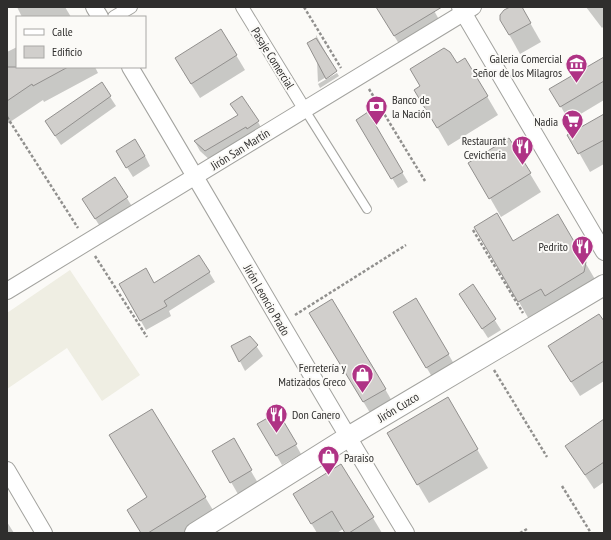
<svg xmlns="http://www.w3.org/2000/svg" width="611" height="540" font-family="'PT Sans Narrow',sans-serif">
  <rect width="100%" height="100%" fill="#fbfaf7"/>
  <polygon fill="#efeee3" points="70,270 140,375 102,401 67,348 7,389 7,313"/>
  <g fill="#0003">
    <polygon points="17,7 65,7 71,17 22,17"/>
    <polygon points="377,7 432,7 442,25 405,54"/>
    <polygon points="512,7 521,7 541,42 520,54 501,20"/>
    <polygon points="586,7 604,7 604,26 602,28"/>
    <polygon points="221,30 245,70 200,98 184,73"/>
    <polygon points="316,35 336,71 318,82 318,84 337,73 339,76 320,88 318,84"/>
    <polygon points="17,47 17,67 95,67 98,73 44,102 43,100 7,124 7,52"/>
    <polygon points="604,58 604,100 569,121 551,89"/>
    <polygon points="465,59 498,115 448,146 426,108 457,64"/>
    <polygon points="101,83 116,106 61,145 46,122"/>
    <polygon points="367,114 408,182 398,188 357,120"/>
    <polygon points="604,118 604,164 590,172 569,135"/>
    <polygon points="258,122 263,131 211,161 200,151 195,142"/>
    <polygon points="509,139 541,192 501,217 470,163"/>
    <polygon points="145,156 150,166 133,177 123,161"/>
    <polygon points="115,179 133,208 101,228 89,209"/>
    <polygon points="558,216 596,281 530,321 476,227 513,242"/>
    <polygon points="209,272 215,282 169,311 171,316 146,330 120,284 154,284"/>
    <polygon points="473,286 501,330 488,338 466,304"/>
    <polygon points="416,299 457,369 435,382 394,312"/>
    <polygon points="604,323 604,381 580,396 558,361"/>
    <polygon points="321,332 385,389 396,408 375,421"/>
    <polygon points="250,337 263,356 245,371 232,346"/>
    <polygon points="447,398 488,468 429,503 388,434"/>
    <polygon points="152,410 216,515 187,533 142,533 148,498"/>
    <polygon points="278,413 301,454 282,465 259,424"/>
    <polygon points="604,420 604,482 594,489 566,447"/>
    <polygon points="233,440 262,490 242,501 213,451"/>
    <polygon points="341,465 373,518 382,533 346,533 343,529 337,533 317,533 305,513"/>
    <polygon points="7,522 14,533 7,533"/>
  </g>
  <g fill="#d1cfcc" stroke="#92908e">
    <polygon points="376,7 442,7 394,36"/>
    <polygon points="510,7 522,7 531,23 509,35 500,20 500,15 504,10"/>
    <polygon points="221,29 237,55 191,84 175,58"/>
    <polygon points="316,38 337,71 326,79 307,43"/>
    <polygon points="444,48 450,52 457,63 465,58 488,96 437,128 414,90 420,86 410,69"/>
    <polygon points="604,57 604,81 560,107 549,89"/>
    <polygon points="7,67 68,67 33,86 32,84 7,101"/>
    <polygon points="102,82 111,96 55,136 45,121"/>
    <polygon points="242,96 259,121 247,129 246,127 205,151 194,141 238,115 230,104"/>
    <polygon points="368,112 403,172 391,179 356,120"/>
    <polygon points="604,114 604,140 578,154 567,135"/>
    <polygon points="509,138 531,173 489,199 468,163"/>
    <polygon points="135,139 145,156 126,168 116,151"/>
    <polygon points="115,177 128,197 95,219 82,199"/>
    <polygon points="497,213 513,241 558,214 586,262 584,272 545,296 541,289 518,302 474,227"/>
    <polygon points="199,255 210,272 164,301 167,306 140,321 119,284 146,268 154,283"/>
    <polygon points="473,284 496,319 482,329 459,294"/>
    <polygon points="416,298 449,354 426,368 393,312"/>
    <polygon points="332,299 386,389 363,402 309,313"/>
    <polygon points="599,314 604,321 604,361 571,382 548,346"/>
    <polygon points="250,336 258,345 239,362 231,346"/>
    <polygon points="448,397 478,449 417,485 387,433"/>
    <polygon points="152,409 206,497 148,533 141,533 127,510 147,497 109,435"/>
    <polygon points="278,412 297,444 276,456 257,424"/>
    <polygon points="604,419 604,462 585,475 565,446"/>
    <polygon points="234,438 252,470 230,483 212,451"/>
    <polygon points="341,464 374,517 349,533 345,533 332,511 311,524 293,494"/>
  </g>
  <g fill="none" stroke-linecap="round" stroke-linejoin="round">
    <defs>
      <polyline id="service" points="305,110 367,209"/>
      <g id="pedestrian">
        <polyline points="242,7 305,110"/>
        <polyline points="114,17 131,7"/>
      </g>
      <g id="minor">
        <polyline points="94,7 100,17"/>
        <polyline points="460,7 604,252"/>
        <path d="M 130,67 C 223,222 312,379 406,533"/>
        <polyline points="7,291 473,7"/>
        <polyline points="7,470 44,533"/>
      </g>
      <polyline id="tertiary" points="195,533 348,437 604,285"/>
    </defs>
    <use href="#service" stroke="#a3a39f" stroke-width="10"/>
    <use href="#pedestrian" stroke="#a3a39f" stroke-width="14"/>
    <use href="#minor" stroke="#a3a39f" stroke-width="18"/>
    <use href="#tertiary" stroke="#a3a39f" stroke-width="22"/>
    <g stroke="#91908e" stroke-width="2.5" stroke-dasharray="3 2" stroke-linecap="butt">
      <polyline points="304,7 341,68"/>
      <polyline points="369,89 425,181"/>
      <polyline points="7,117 78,228"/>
      <polyline points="473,230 523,313"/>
      <polyline points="95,256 147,337"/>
      <polyline points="295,315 406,245"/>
      <polyline points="494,370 547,457"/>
      <polyline points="562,486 591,533"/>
      <polyline points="520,533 527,529"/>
    </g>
    <use href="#service" stroke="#fff" stroke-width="8"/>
    <use href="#pedestrian" stroke="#fff" stroke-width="12"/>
    <use href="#minor" stroke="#fff" stroke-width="16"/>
    <use href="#tertiary" stroke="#fff" stroke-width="20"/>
  </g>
  <defs>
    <symbol id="museum-pin" viewBox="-11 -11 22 30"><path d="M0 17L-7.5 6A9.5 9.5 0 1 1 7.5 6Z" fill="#af3385" stroke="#fbfaf7"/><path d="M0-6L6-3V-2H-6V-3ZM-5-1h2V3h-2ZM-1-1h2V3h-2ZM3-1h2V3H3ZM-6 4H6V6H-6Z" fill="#fff"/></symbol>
    <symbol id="bank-pin" viewBox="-11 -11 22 30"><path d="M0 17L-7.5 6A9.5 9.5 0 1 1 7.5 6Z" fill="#af3385" stroke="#fbfaf7"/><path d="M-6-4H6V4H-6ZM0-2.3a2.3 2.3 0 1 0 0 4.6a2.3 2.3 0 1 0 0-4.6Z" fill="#fff"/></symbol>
    <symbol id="supermarket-pin" viewBox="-11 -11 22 30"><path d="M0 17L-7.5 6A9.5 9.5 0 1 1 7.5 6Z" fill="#af3385" stroke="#fbfaf7"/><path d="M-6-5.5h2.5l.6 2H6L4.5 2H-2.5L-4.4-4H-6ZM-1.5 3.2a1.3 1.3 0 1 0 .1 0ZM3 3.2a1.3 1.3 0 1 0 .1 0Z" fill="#fff"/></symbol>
    <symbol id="restaurant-pin" viewBox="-11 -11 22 30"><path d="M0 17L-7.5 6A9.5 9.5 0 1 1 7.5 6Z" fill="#af3385" stroke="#fbfaf7"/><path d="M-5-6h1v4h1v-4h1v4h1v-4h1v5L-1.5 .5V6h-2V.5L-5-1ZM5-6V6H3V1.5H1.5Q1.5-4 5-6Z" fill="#fff"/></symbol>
    <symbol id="shop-pin" viewBox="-11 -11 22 30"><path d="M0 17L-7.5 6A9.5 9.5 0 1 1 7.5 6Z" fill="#af3385" stroke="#fbfaf7"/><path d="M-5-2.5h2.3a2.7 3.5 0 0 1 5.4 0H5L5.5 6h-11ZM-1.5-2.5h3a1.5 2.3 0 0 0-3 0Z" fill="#fff"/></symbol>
  </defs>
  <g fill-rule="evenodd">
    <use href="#museum-pin" x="564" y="52" width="25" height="34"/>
    <use href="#bank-pin" x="364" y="94" width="25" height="34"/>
    <use href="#supermarket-pin" x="560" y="108" width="25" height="34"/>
    <use href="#restaurant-pin" x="510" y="134" width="25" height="34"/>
    <use href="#restaurant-pin" x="570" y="234" width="25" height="34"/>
    <use href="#shop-pin" x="350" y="362" width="25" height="34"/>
    <use href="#restaurant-pin" x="264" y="402" width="25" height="34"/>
    <use href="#shop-pin" x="316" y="444" width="25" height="34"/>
  </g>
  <g text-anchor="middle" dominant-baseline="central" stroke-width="4" stroke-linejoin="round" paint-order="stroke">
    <g font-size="12" fill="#2f2e2d" stroke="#fbfaf7">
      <text transform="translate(273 58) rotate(58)">Pasaje Comercial</text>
      <text transform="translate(240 149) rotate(-32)">Jirón San Martín</text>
      <text transform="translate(267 300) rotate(60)">Jirón Leoncio Prado</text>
      <text transform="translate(398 407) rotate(-31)">Jirón Cuzco</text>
    </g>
    <g font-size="12" fill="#2f2e2d" stroke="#fbfaf7" text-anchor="end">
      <text x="562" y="58">Galeria Comercial<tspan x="562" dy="14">Señor de los Milagros</tspan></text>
      <text x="392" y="99" text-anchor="start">Banco de<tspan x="392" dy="14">la Nación</tspan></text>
      <text x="558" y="121">Nadia</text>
      <text x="506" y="140">Restaurant<tspan x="506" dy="14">Cevicheria</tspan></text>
      <text x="568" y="246">Pedrito</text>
      <text x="346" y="367">Ferretería y<tspan x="346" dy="14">Matizados Greco</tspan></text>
      <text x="292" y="414" text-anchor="start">Don Canero</text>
      <text x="344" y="457" text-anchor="start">Paraiso</text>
    </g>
  </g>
  <rect width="611" height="540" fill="none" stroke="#2f2e2d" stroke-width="16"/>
  <rect x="16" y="16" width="130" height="52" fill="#fbfaf7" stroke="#a9a8a6"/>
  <rect x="24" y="29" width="20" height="6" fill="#ffffff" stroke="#a9a8a6"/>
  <text x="52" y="36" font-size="12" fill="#2f2e2d">Calle</text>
  <rect x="24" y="46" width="20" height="12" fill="#d1cfcc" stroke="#a9a8a6"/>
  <text x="52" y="56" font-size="12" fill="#2f2e2d">Edificio</text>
</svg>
